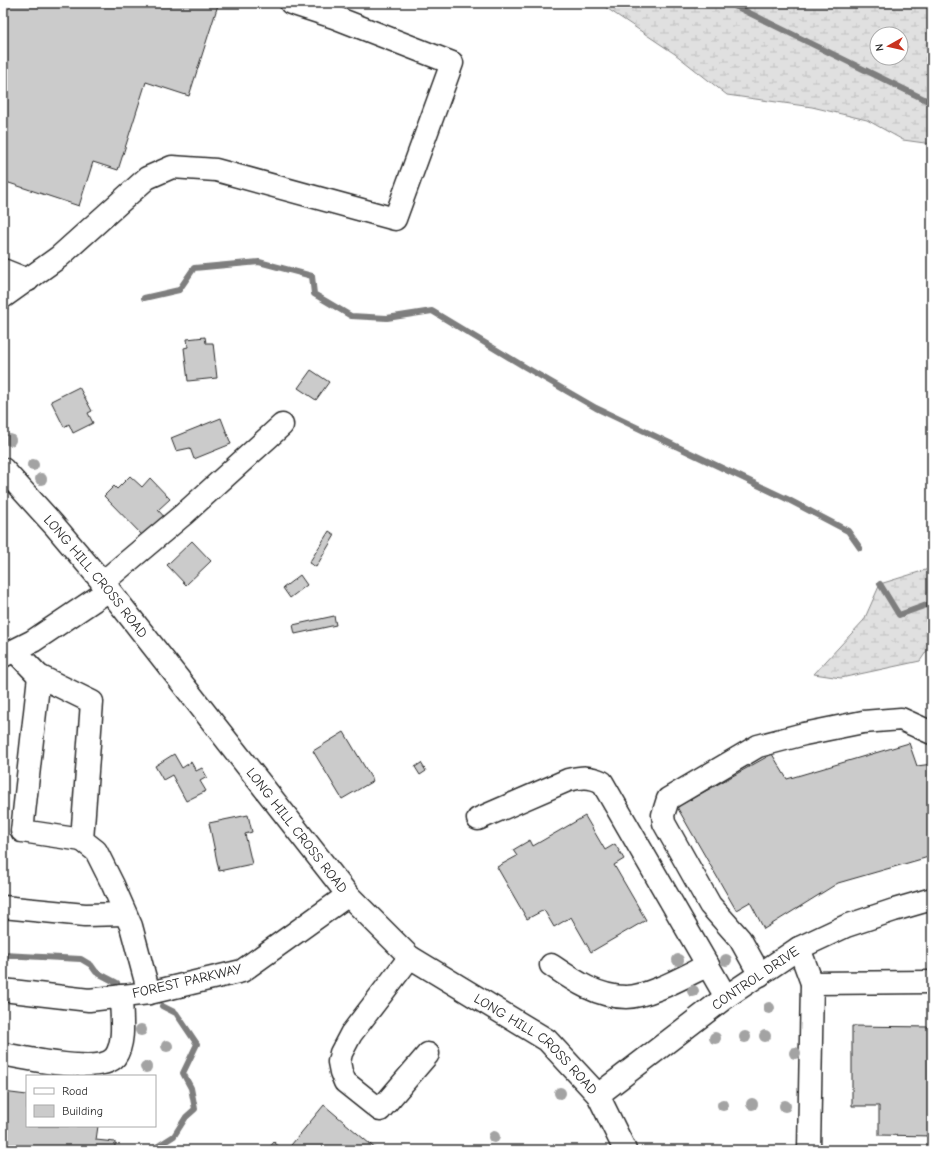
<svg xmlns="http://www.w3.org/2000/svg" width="935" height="1153" font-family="'Comic Neue',sans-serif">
  <defs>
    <pattern id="wetland-marsh" width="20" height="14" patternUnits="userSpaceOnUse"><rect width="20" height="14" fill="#e0e0e0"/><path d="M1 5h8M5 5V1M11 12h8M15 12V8" fill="none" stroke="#c0c0c0"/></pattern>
  </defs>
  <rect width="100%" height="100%" fill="#fff"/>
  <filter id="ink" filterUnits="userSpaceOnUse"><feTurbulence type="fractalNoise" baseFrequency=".025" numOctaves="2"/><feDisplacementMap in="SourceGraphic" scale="8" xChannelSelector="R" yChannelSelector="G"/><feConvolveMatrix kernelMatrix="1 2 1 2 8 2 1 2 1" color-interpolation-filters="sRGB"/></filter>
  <g filter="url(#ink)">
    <g fill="url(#wetland-marsh)" stroke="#868686" fill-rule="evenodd">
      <path d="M 599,3 L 932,3 L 932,144 L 903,140 L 867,120 L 812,107 L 727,95 L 675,54 ZM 877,34 L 901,34 L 901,58 L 877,58 Z"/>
      <polygon points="932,568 932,643 920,661 841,678 814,674 864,620 880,584"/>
    </g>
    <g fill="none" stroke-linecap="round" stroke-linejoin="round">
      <g stroke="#7e7e7e" stroke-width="6">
        <polyline points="729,3 932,103"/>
        <polyline points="144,298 179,290 194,268 259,262 312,276 314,294 351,316 387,318 432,311 525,367 596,408 787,499 848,531 860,548"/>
        <polyline points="880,584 899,615 932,603"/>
        <polyline points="3,955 81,959 91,965 96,972 117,983"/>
        <polyline points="152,1150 174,1136 186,1117 195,1109 191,1088 183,1073 197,1044 176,1013 162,1006"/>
      </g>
    </g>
    <g fill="#cbcbcb" stroke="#2b2b2b">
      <polygon points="3,3 211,3 218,5 189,96 146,82 118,170 93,162 79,206 3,181"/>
      <polygon points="205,337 206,343 213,343 217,378 188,381 184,348 188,347 187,339"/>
      <polygon points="311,370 329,382 316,400 298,388"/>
      <polygon points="79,387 92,411 88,413 93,423 73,433 69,424 64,427 51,401"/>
      <polygon points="221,418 231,444 194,459 190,448 176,451 171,438"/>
      <polygon points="130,476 142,487 150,478 170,499 158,510 167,520 147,540 104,496 114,486 117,489"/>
      <polygon points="329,531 335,535 316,567 309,563"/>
      <polygon points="192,541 211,561 186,585 167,565"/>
      <polygon points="300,575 307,585 290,598 283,588"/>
      <polygon points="334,616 336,625 295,634 293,625"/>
      <polygon points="344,732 373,781 342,799 313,751"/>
      <polygon points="909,743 917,766 932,764 932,856 838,883 764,929 750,902 736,910 677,807 772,754 787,779"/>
      <polygon points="174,754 182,768 191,762 196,771 202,768 207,777 200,781 206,791 186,801 172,775 163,780 155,766"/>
      <polygon points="421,763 426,771 420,775 415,767"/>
      <polygon points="248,815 252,832 245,834 252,864 219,871 209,823"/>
      <polygon points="585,816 605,850 615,844 624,859 614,865 646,920 591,952 571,917 554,927 544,910 527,919 497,867 517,856 513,850 530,840 533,846"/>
      <polygon points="852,1026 932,1027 932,1136 879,1135 879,1106 852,1106"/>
      <polygon points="3,1092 27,1095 27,1126 98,1126 96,1140 115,1142 115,1150 3,1150"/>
      <polygon points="324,1105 377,1150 287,1150"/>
      <polygon points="274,1142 283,1150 267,1150"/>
    </g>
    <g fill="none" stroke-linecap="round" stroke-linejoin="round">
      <defs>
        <g id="minor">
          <polyline points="3,270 28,280"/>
          <polyline points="3,297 59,257 147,178 172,167 216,170 395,219 452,63 334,17 291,3"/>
          <path id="s1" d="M 3,469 L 54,525 L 109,590 L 348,895 L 410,957 L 547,1040 L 598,1095 L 625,1150"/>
          <polyline points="102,583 184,514 282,425"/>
          <polyline points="15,651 39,676 92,702 82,840 96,851 113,885 131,926 149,993"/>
          <polyline points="3,656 33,641 109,590"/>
          <polyline points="39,676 22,831 82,840"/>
          <path d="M 478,819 L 568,780 C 582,777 589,776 602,782 L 726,997"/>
          <polyline points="3,907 85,915 125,914"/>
          <polyline points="799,948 812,983 809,1150"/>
          <polyline points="410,957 351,1034 341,1053 339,1062 341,1072 345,1082 380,1110 428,1054"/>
          <path d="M 551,965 C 573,980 597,997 626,997 C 649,997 687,975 708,965"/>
          <polyline points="760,975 740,939 710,905 664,823 663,815 668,799 758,746 804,734 863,722 901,719 932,733"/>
          <polyline points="812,983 932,982"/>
          <polyline points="3,990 89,1000 149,993 242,971 348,895"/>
          <path d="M 3,1054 C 25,1058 100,1075 115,1057 C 126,1042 121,1014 121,996"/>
          <path id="s2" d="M 598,1095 L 726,997 L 799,948 L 846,926 L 894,910 L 932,899"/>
        </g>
      </defs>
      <use href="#minor" stroke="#2b2b2b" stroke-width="25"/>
      <use href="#minor" stroke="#fff" stroke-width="22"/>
    </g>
    <g fill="#a3a3a3">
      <circle cx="10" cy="440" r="6"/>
      <circle cx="33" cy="465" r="6"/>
      <circle cx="41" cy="479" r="6"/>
      <circle cx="678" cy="960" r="6"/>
      <circle cx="726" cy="960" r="6"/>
      <circle cx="693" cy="991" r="6"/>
      <circle cx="769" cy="1008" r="6"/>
      <circle cx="141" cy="1030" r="6"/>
      <circle cx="765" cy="1036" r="6"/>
      <circle cx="745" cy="1037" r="6"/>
      <circle cx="715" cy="1038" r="6"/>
      <circle cx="167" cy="1046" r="6"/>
      <circle cx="795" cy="1053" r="6"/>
      <circle cx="146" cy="1067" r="6"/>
      <circle cx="560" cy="1093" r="6"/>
      <circle cx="752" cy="1104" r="6"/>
      <circle cx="723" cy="1105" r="6"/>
      <circle cx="785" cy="1106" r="6"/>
      <circle cx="494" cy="1137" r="6"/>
    </g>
  </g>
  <g text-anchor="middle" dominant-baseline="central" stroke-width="3" stroke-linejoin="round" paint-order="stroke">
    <g font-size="14" fill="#2b2b2b" stroke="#fff">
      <text stroke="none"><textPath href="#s1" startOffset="142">LONG HILL CROSS ROAD</textPath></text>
      <text stroke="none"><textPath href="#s1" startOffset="466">LONG HILL CROSS ROAD</textPath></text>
      <text stroke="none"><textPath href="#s2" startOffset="196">CONTROL DRIVE</textPath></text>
      <text transform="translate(187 981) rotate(-13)">FOREST PARKWAY</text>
      <text stroke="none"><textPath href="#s1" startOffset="790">LONG HILL CROSS ROAD</textPath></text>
    </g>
  </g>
  <rect width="935" height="1153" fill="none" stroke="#fff" stroke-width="16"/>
  <rect x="8" y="8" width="919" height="1137" fill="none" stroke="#2b2b2b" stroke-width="1.5" filter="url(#ink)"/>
  <rect x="26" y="1075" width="130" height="52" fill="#ffffff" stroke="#aaaaaa"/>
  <rect x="34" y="1088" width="20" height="6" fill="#ffffff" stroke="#aaaaaa"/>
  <text x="62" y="1095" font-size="12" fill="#2b2b2b">Road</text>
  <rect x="34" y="1105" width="20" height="12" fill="#cbcbcb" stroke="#aaaaaa"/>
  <text x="62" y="1115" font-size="12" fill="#2b2b2b">Building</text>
  <g transform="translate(889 46) rotate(262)"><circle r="19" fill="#ffffff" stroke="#aaaaaa"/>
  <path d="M0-3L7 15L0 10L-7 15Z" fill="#c8321e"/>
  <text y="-6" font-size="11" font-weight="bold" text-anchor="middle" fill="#2b2b2b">N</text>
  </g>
</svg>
